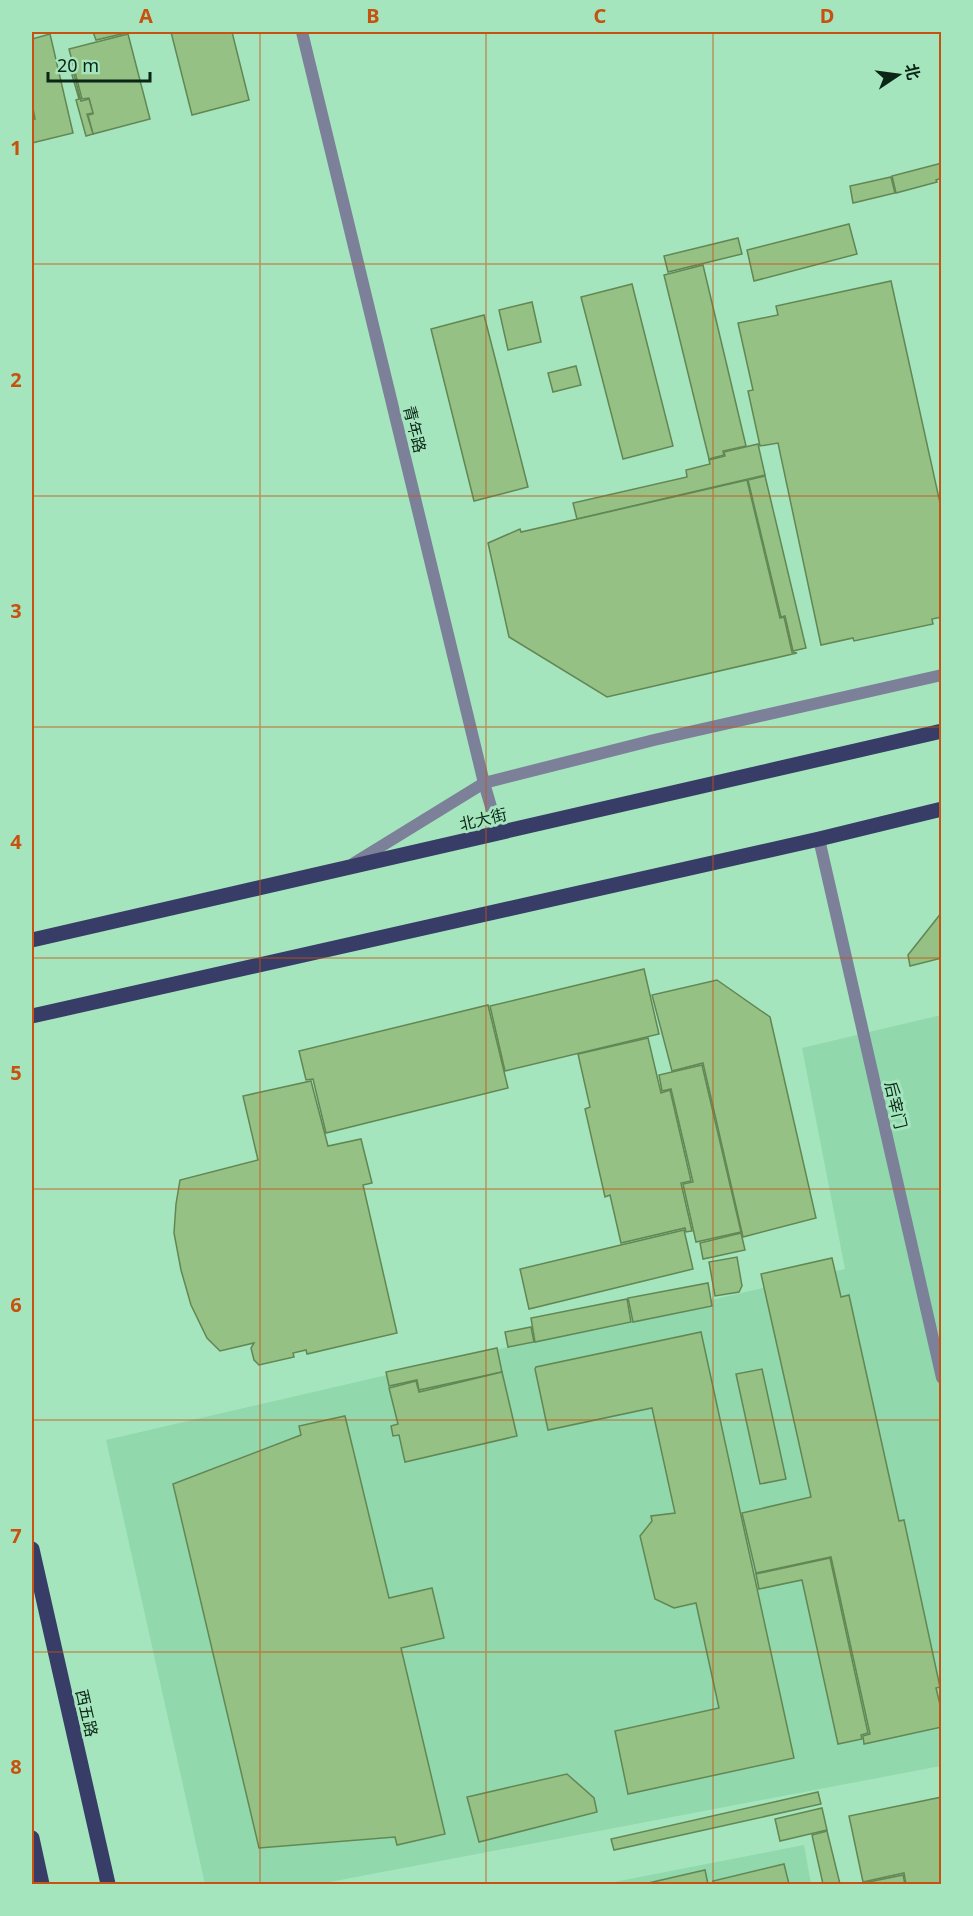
<svg xmlns="http://www.w3.org/2000/svg" width="973" height="1916" font-family="'Noto Sans','Noto Sans SC',sans-serif">
  <rect width="100%" height="100%" fill="#a4e5bd"/>
  <g fill="#91d8ad">
    <polygon points="941,1015 941,1766 319,1884 205,1884 106,1440 845,1269 802,1048"/>
    <polygon points="804,1845 811,1884 604,1884"/>
  </g>
  <g fill="#95c184" stroke="#628754" stroke-width="1.5">
    <polygon points="93,32 130,32 96,40"/>
    <polygon points="171,32 232,32 249,100 192,115"/>
    <polygon points="50,34 73,133 32,143 32,120 35,119 32,103 32,39"/>
    <polygon points="128,34 150,119 93,134 88,115 93,114 89,98 82,99 69,49"/>
    <polygon points="74,74 81,101 89,99 93,113 87,114 93,134 86,136 76,100 79,99 72,75"/>
    <polygon points="942,163 942,178 936,180 937,182 896,193 892,176"/>
    <polygon points="891,177 895,193 853,203 850,186"/>
    <polygon points="849,224 857,254 754,281 747,250"/>
    <polygon points="738,238 742,254 668,272 664,256"/>
    <polygon points="703,265 746,446 723,451 724,455 709,459 664,275"/>
    <polygon points="891,281 942,512 942,617 932,619 933,624 854,641 853,638 821,645 778,443 760,446 748,391 753,390 738,323 778,315 776,306"/>
    <polygon points="632,284 673,446 623,459 581,297"/>
    <polygon points="532,302 541,342 508,350 499,310"/>
    <polygon points="484,315 528,487 474,501 431,329"/>
    <polygon points="576,366 581,385 553,392 548,373"/>
    <polygon points="758,444 765,475 577,519 573,503 687,477 686,470 710,464 709,460 725,456 724,452"/>
    <polygon points="765,476 806,648 793,651 785,616 781,617 748,480"/>
    <polygon points="747,480 780,618 784,617 792,652 797,653 607,697 509,637 488,543 520,529 521,532"/>
    <polygon points="942,912 942,958 910,966 908,955"/>
    <polygon points="644,969 659,1034 505,1071 490,1006"/>
    <polygon points="717,980 770,1017 816,1218 743,1237 703,1063 672,1071 652,995"/>
    <polygon points="488,1005 508,1088 326,1133 313,1079 306,1080 299,1051"/>
    <polygon points="648,1038 661,1093 670,1090 691,1181 681,1183 692,1231 686,1232 685,1228 621,1243 610,1195 605,1197 585,1109 590,1107 578,1054"/>
    <polygon points="702,1065 741,1232 696,1242 683,1184 693,1182 671,1089 662,1091 659,1075"/>
    <polygon points="311,1081 328,1146 361,1139 372,1183 363,1185 397,1333 307,1354 306,1350 293,1353 294,1357 259,1365 254,1360 251,1348 254,1343 220,1351 207,1338 191,1305 181,1270 174,1233 176,1204 180,1180 258,1160 243,1096"/>
    <polygon points="684,1230 693,1269 529,1309 520,1269"/>
    <polygon points="741,1233 745,1250 703,1259 700,1243"/>
    <polygon points="737,1257 742,1286 739,1292 715,1296 709,1262"/>
    <polygon points="832,1258 841,1297 849,1295 899,1521 904,1520 940,1687 936,1688 942,1713 942,1727 864,1744 863,1736 870,1734 831,1557 756,1573 742,1513 811,1497 761,1274"/>
    <polygon points="708,1283 712,1306 633,1322 628,1298"/>
    <polygon points="627,1299 631,1322 535,1342 531,1318"/>
    <polygon points="531,1327 534,1342 508,1347 505,1332"/>
    <polygon points="701,1332 794,1758 628,1794 615,1731 719,1708 696,1603 674,1608 655,1599 640,1536 652,1521 651,1516 675,1513 652,1408 548,1430 535,1369 536,1367"/>
    <polygon points="497,1348 502,1372 419,1390 417,1380 389,1386 386,1372"/>
    <polygon points="762,1369 786,1479 760,1484 736,1374"/>
    <polygon points="502,1372 517,1436 405,1462 399,1435 393,1436 391,1426 398,1424 389,1388 416,1381 419,1392"/>
    <polygon points="345,1416 389,1598 432,1588 444,1638 401,1648 445,1834 397,1845 395,1837 259,1848 173,1484 301,1435 299,1426"/>
    <polygon points="830,1558 868,1733 861,1735 862,1739 838,1744 802,1580 759,1589 756,1574"/>
    <polygon points="567,1774 594,1798 597,1812 479,1842 467,1797"/>
    <polygon points="818,1792 821,1804 614,1850 611,1839"/>
    <polygon points="942,1797 942,1884 906,1884 904,1873 863,1882 849,1816"/>
    <polygon points="822,1808 827,1830 780,1841 775,1819"/>
    <polygon points="827,1831 840,1884 823,1884 812,1835"/>
    <polygon points="784,1864 789,1884 714,1884 713,1881"/>
    <polygon points="705,1870 708,1884 644,1884"/>
    <polygon points="903,1875 905,1884 865,1884 864,1883"/>
  </g>
  <g fill="none" stroke-linecap="round" stroke-linejoin="round">
    <g stroke="#7c8099" stroke-width="12">
      <polyline points="302,32 484,783 499,834"/>
      <polyline points="354,863 484,783 654,740 942,675"/>
    </g>
    <polyline stroke="#7c8099" stroke-width="12" points="819,839 942,1378"/>
    <g stroke="#373d67" stroke-width="15">
      <polyline points="32,940 942,731"/>
      <polyline points="32,1016 819,839 942,809"/>
      <polyline points="32,1549 108,1884"/>
      <polyline points="32,1838 42,1884"/>
    </g>
  </g>
  <path fill="none" stroke="#c7510e" stroke-width="1.5" stroke-opacity="0.55" d="M 260,32 L 260,1884M 486,32 L 486,1884M 713,32 L 713,1884M 32,264 L 942,264M 32,496 L 942,496M 32,727 L 942,727M 32,958 L 942,958M 32,1189 L 942,1189M 32,1420 L 942,1420M 32,1652 L 942,1652"/>
  <g text-anchor="middle" dominant-baseline="central" stroke-width="6" stroke-linejoin="round" paint-order="stroke">
    <g font-size="16" fill="#0b2517" stroke="#a4e5bd">
      <text transform="translate(415 429) rotate(76)">青年路</text>
      <text transform="translate(483 819) rotate(-13)">北大街</text>
      <text transform="translate(896 1105) rotate(77)">后宰门</text>
      <text transform="translate(87 1713) rotate(77)">西五路</text>
    </g>
  </g>
  <rect width="973" height="1916" fill="none" stroke="#a4e5bd" stroke-width="66"/>
  <g transform="translate(898 75) rotate(77)" stroke="#a4e5bd" stroke-width="4.5" paint-order="stroke">
  <path d="M0-4.5L10 22L0 15L-10 22Z" fill="#0b2517"/>
  <text y="-9" font-size="16" font-weight="bold" text-anchor="middle" fill="#0b2517">北</text>
  </g>
  <path d="M48 72v9h102v-9" fill="none" stroke="#0b2517" stroke-width="3"/>
  <text x="57" y="72" font-size="18" fill="#0b2517" stroke="#a4e5bd" stroke-width="4.5" paint-order="stroke">20 m</text>
  <rect x="33" y="33" width="907" height="1850" fill="none" stroke="#c7510e" stroke-width="2"/>
  <g font-size="20" text-anchor="middle" font-weight="bold" fill="#c7510e">
    <text x="146" y="23">A</text>
    <text x="373" y="23">B</text>
    <text x="600" y="23">C</text>
    <text x="827" y="23">D</text>
    <text x="16" y="155">1</text>
    <text x="16" y="387">2</text>
    <text x="16" y="618">3</text>
    <text x="16" y="849">4</text>
    <text x="16" y="1080">5</text>
    <text x="16" y="1312">6</text>
    <text x="16" y="1543">7</text>
    <text x="16" y="1774">8</text>
  </g>
</svg>
